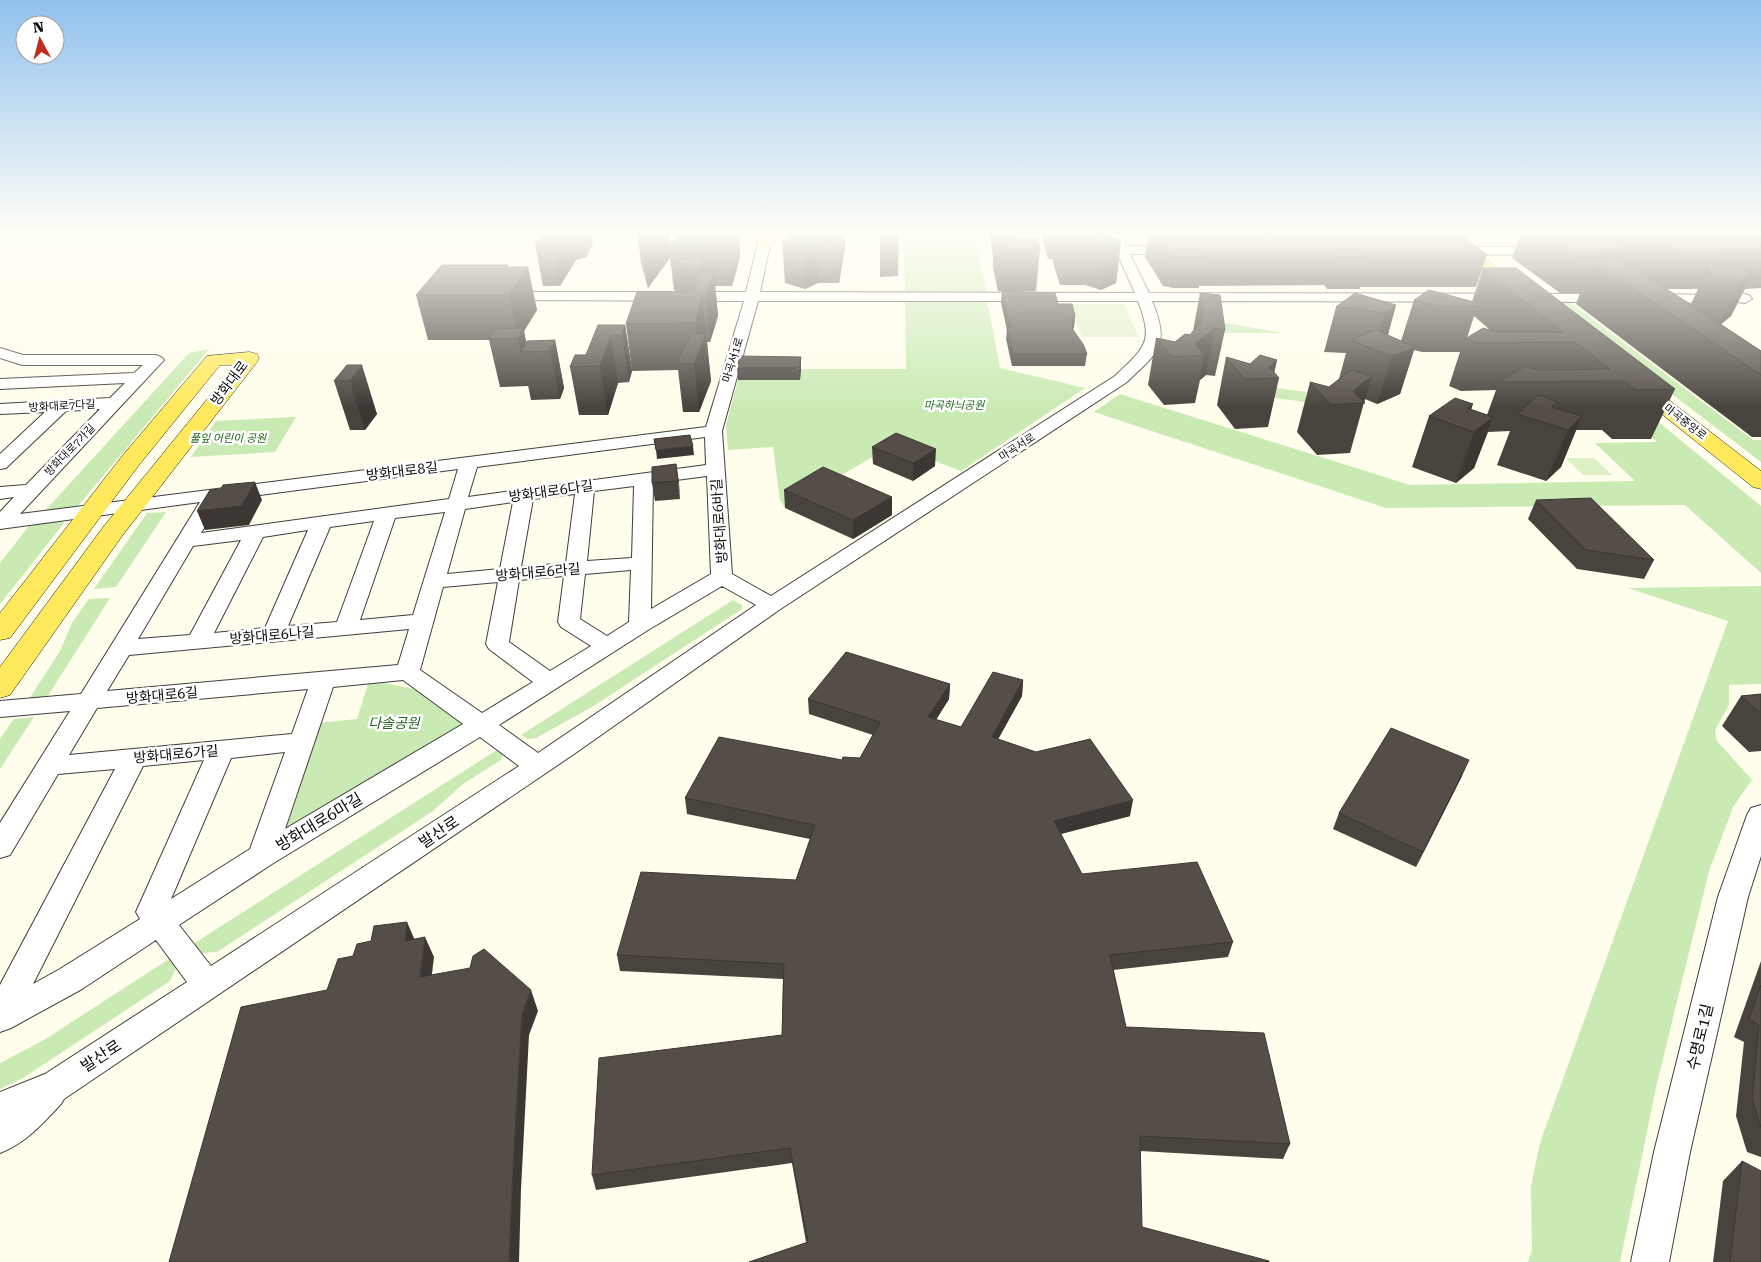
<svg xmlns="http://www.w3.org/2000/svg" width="1761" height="1262" font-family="'Roboto Serif','Noto Sans KR',serif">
  <rect width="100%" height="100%" fill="#fffdeb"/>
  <g fill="#caeab3">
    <polygon points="903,231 975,231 986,291 905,291"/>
    <polygon points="905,300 987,300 1000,368 1085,388 961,471 893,445 785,508 780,500 773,447 728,450 726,425 738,380 799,380 801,369 906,369"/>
    <polygon points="1489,301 1519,308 1761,506 1761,573 1685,505 1386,508 1094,412 1120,394 1410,485 1635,481 1595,443 1657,442"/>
    <polygon points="1555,302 1570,302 1753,440 1761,440 1761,462 1558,307"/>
    <polygon points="1215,321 1282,333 1222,333"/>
    <polygon points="209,349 78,506 69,510 43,513 189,353"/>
    <polygon points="1256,385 1306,392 1305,402 1255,395"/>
    <polygon points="296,417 275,452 191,457 216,421"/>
    <polygon points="166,512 116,587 94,589 147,513"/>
    <polygon points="61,520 64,523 0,604 0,563 29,526"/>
    <polygon points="1761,586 1761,684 1729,685 1729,705 1715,730 1717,741 1752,780 1733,807 1709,871 1657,1083 1620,1262 1528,1262 1532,1251 1531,1187 1540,1143 1728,621 1628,588"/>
    <polygon points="110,598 47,697 29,699 60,651 72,623 89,599"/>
    <polygon points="733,600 742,605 742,609 592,707 536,738 528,739 521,735"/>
    <polygon points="385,683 428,692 464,724 280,836 317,723 357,719 368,684"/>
    <polygon points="34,717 0,769 0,739 14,719"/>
    <polygon points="497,750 503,755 501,760 463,784 433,811 217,952 201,953 193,944"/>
    <polygon points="169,959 176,968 170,981 23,1078 0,1089 0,1063 44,1040"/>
  </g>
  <g fill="#ddf1c5">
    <polygon points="1070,304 1124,304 1139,337 1082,337"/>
    <polygon points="1566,458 1594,458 1612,475 1583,475"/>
  </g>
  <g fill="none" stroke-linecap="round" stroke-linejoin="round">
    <defs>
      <g id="minor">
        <path d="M 761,231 L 773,231 L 760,292 L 1135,293 L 1107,231 L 1119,231 L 1126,246 L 1178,246 L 1184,250 L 1178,254 L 1130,254 L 1149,293 L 1609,294 L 1616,298 L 1609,302 L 1152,301 C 1171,346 1158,352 1127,382 L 779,610 L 574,754 L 64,1099 L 61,1104 C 42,1124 26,1143 0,1153 L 0,1092 L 45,1074 L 187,982 L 156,940 L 82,989 L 11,1028 L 0,1032 L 0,985 L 115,769 L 58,774 L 10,855 L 0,858 L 0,823 L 70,711 L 0,717 L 0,701 L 81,694 L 200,502 L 0,529 L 0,512 L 14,497 L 0,499 L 0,487 L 26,485 L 100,409 L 66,411 L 6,468 L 0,469 L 0,454 L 45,412 L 0,414 L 0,404 L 110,398 L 125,383 L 0,389 L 0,379 L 134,373 L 143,365 L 22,365 L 0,358 L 0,348 L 23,355 L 156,355 L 161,357 L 164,360 L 20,514 L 706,427 L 744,301 L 504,300 L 497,296 L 504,292 L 746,292 ZM 758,301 L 1138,301 C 1154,343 1145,347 1115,376 L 771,596 L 732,574 L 722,431 ZM 705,437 L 706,465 L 468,497 L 477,467 ZM 458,469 L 449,499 L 201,533 L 221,500 ZM 707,476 L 711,574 L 651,609 L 653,483 ZM 634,486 L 632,558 L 587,561 L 594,491 ZM 575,494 L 566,563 L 521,567 L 533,499 ZM 513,502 L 500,569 L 447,574 L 465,509 ZM 445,512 L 413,615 L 360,620 L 395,518 ZM 374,521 L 337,622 L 288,626 L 330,527 ZM 308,530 L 265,628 L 214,633 L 263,537 ZM 241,540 L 190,635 L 138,639 L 193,546 ZM 631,570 L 629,622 L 607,636 L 580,619 L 585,574 ZM 564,576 L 558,622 L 561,627 L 591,646 L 550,671 L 509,642 L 519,580 ZM 498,582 L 486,644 L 489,649 L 533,682 L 482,713 L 420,670 L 443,587 ZM 722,586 L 756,605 L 538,753 L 499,725 L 648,630 ZM 409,629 L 398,665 L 107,691 L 129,655 ZM 403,680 L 463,724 L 285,829 L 333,687 ZM 308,689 L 292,734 L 69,755 L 97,708 ZM 480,737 L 519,766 L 211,966 L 179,925 L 272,864 ZM 285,752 L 250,849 L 171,899 L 231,758 ZM 204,760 L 136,912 L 140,919 L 60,969 L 33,984 L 143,766 Z"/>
        <polygon points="1452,247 1545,247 1551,251 1545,255 1448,254 1446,251"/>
        <polygon points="1735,290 1750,296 1752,299 1745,303 1730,301 1724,303 1651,302 1644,298 1651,294 1724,295"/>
        <polygon points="1761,805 1761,856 1748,897 1690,1152 1669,1262 1631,1262 1654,1152 1718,897 1747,815 1751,808"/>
      </g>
      <g id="major">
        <polygon points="751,231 781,231 770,247 760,247"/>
        <polygon points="1435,231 1451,231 1526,291 1524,295 1512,295"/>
        <polygon points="250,352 257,354 259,358 257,362 122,536 10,695 0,698 0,667 104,526 235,365 220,365 139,465 10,638 0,640 0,613 123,455 207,356"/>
        <polygon points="1636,378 1643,380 1761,471 1761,489 1753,487 1629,388 1626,384 1629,380"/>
      </g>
    </defs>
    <use href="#minor" stroke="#3f3f3f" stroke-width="2"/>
    <use href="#major" stroke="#1d1d1d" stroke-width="1"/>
    <use href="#minor" fill="#fff" fill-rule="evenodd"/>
    <use href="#major" fill="#fee95c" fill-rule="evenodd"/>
  </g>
  <g fill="#49433e" fill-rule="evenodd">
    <polygon points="637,231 669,231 670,245 739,236 740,257 732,286 715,286 718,316 710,342 707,342 711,381 699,412 683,412 678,370 632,371 626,324 675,292 675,290 674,290 670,258 648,288 641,263"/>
    <polygon points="789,231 844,231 845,247 839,283 818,283 805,289 785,283 782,241 789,239"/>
    <polygon points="880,231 899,235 898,276 880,277"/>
    <polygon points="989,231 1016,231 1018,239 1040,249 1036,291 998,291 993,268 993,256"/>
    <polygon points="1040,231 1109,231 1108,237 1121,241 1116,283 1101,290 1085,285 1060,285 1053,263 1053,259 1048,259"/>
    <polygon points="1149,231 1456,231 1487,255 1476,287 1360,287 1360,289 1327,289 1324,285 1199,286 1199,288 1173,288 1163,286 1145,257"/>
    <path d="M 1522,231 L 1761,231 L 1761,288 L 1745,289 L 1731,316 L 1721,324 L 1761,351 L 1761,437 L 1752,437 L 1576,304 L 1580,293 L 1560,293 L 1512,258 ZM 1667,289 L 1698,289 L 1691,304 Z"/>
    <polygon points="593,243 586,257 576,260 560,286 543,286 535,244"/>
    <polygon points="509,267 537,310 524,331 526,342 555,340 564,388 560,399 531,400 528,385 528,386 500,387 489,340 428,340 416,295"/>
    <path d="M 1483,268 L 1675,389 L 1651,439 L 1612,439 L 1602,430 L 1576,430 L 1561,467 L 1546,481 L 1497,465 L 1510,431 L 1488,432 L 1474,468 L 1456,483 L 1412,467 L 1429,416 L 1471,410 L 1487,415 L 1496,390 L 1461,391 L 1449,386 L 1460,352 L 1422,352 L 1414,350 L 1400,394 L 1377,404 L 1365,399 L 1350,453 L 1317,455 L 1297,432 L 1310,382 L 1329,387 L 1339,379 L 1346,353 L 1324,352 L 1336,307 L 1396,305 L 1388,335 L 1401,341 L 1414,300 L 1472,302 ZM 1474,316 L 1490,330 L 1467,338 Z"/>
    <polygon points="1002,291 1058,304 1075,316 1074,327 1073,329 1087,354 1085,366 1012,366 1006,339 1007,330 1001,303"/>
    <polygon points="1200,293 1225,330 1215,376 1206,375 1200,380 1195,403 1164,405 1148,385 1156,338 1175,342 1190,335 1193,331"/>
    <polygon points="625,325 632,371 629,382 618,383 608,415 579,415 570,367"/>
    <polygon points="740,356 801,369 800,380 738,380 737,368"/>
    <polygon points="1226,357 1250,364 1277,360 1274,372 1279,378 1268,427 1235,429 1217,405"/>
    <polygon points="347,365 377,414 365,430 350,430 334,381"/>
    <polygon points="872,447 935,466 913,481 873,464"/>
    <polygon points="676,464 680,499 655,501 652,483"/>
    <polygon points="784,490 892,497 892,515 853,539 785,508"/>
    <polygon points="1536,500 1654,560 1644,579 1577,569 1528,519"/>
    <polygon points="1023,680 1022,696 998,739 1130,816 1061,834 1082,874 1233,942 1228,957 1113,970 1126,1027 1290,1144 1283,1159 1140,1151 806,1242 792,1163 596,1190 592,1175 782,1035 783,979 620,971 617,955 796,880 810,839 687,814 685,798 842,760 860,758 873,735 809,714 808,699 950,684 949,699 936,720 961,727"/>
    <polygon points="1761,694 1761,751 1749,752 1722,726 1741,696"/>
    <polygon points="1462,776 1416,867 1333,829 1339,813"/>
    <polygon points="1761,961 1761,1157 1747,1152 1736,1116 1744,1042 1734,1037"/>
    <polygon points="1742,1161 1761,1262 1713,1262 1723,1181"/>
  </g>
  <g fill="#3c3732">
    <polygon points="562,231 591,231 593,243 586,257 576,260 560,286 553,244"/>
    <polygon points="654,231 669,231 670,248 669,248 670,258 648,288 642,246"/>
    <polygon points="730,231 739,231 739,236 740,257 732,286 729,244"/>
    <polygon points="840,231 844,231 845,247 839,283 838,241"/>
    <polygon points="817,241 818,283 805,289 804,247"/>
    <polygon points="1121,241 1116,283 1101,290 1106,248"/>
    <polygon points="708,244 711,279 714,272 718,316 710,342 706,297 702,297 711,381 699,412 694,364 699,351 696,323 702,298 699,271 703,259 706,294 710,283 707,248"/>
    <polygon points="508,265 513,289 528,267 537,310 524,331 528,352 521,352 528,385 528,386 509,295 507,267"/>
    <polygon points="1752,273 1731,316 1720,325 1741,281"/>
    <polygon points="1396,305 1383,351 1374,349 1385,314"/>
    <polygon points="1075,316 1074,327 1070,332 1072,320"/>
    <polygon points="625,325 632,371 629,382 622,335"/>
    <polygon points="1215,328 1206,375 1200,380 1204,355 1195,344"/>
    <polygon points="611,336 618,383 608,415 600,366"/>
    <polygon points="555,340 564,388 560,399 550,351"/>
    <polygon points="1415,347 1400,394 1377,404 1392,356"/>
    <polygon points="801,357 801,369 800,380 799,368"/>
    <polygon points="1277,360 1273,378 1269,367"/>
    <polygon points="362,365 377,414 365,430 350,381"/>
    <polygon points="1372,376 1364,403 1353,391"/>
    <polygon points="1473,404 1465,428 1467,408"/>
    <polygon points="1582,416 1561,467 1546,481 1568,430"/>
    <polygon points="1493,417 1474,468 1456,483 1474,432"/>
    <polygon points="693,446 694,455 657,459 656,450"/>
    <polygon points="936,449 935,466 913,481 913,463"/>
    <polygon points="676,464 679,482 680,499 678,481"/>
    <polygon points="255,482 262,500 249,525 205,530 197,511"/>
    <polygon points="892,497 892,515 853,539 853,520"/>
    <polygon points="1023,680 1022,696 991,752 992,737"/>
    <polygon points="950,684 949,699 927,733 928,717"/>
    <polygon points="1469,760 1462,776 1416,867 1423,852"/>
    <polygon points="1133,800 1130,816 1052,836 1054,821"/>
    <polygon points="407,922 416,943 405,941"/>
    <polygon points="425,937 434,957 429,998 420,977"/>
    <polygon points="531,990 538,1011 529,1035 521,1189 519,1262 509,1262 513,1169 522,1014"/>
  </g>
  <g fill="#554e48" stroke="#3c3732">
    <polygon points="545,231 562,231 553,244 535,244"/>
    <polygon points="638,231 654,231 642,246"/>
    <polygon points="686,231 733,231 729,244 708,244 707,248 669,248 672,240 676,240"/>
    <polygon points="807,231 840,231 838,241 817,241 804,247 782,241"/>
    <polygon points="880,231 898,231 899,235 880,235"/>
    <polygon points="996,231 1016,231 1018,239 1037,239 1040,249 1001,249"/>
    <polygon points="1060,231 1086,231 1121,241 1106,248 1089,243 1064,243"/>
    <polygon points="1152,231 1456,231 1487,255 1366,255 1368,257 1335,257 1332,254 1203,255 1204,257 1178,257 1168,255"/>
    <polygon points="1537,231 1644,231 1604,231 1635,251 1598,251 1606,256 1574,256"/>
    <polygon points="1645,231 1761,231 1761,252 1680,253"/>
    <polygon points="671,259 703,259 699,271"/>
    <polygon points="1593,261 1625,262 1761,351 1761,375"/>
    <polygon points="1710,262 1752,273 1741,281 1708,272"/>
    <polygon points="442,265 508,265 507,267 528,267 509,295 416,295"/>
    <polygon points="1483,268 1516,268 1675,389 1635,390 1624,381 1499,382 1525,366 1539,370 1610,369 1575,342 1478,343 1465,339 1483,328 1496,332 1563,332"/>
    <polygon points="701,272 714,272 706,297 702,297 696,323 626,324 637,292 693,292"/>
    <polygon points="1429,290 1478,303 1478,306 1437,306 1414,300"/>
    <polygon points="1002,291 1055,293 1058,304 1072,304 1075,316 1072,320 1073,330 1083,344 1087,354 1013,354 1007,328 1010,327"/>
    <polygon points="1200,293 1220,295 1225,330 1215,328 1195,344 1204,355 1172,357 1156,338 1175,342 1185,334 1190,335 1200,323 1203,312"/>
    <polygon points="1355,293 1396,305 1385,314 1358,308 1336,307"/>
    <polygon points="598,325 625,325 622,335 611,336 600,366 570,367 575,355 586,355"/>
    <polygon points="523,328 518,339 489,339 495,329"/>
    <polygon points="1376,330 1415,347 1392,356 1350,340"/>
    <polygon points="690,334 706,334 694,364 677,363"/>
    <polygon points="555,340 550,351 521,352 527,341"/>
    <polygon points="1260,355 1277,360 1269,367 1279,378 1245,379 1226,357 1250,364"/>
    <polygon points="740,356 801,357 799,368 737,368"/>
    <polygon points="347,365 362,365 350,381 334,381"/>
    <polygon points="1351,370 1372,376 1353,391 1365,403 1331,405 1310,382 1329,387"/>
    <polygon points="1538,395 1558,402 1552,407 1582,416 1568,430 1517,414"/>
    <polygon points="1455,398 1473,404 1467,408 1493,417 1474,432 1429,416"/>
    <polygon points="896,433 936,449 913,463 872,447"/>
    <polygon points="690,435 693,446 656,450 654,439"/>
    <polygon points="676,464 678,481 652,483 652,467"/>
    <polygon points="823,467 892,497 853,520 784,490"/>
    <polygon points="255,482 242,506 197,511 210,490 221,489 223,485"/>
    <polygon points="1591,498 1654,560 1586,550 1536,500"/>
    <polygon points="846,652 950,684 928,717 961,727 993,672 1023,680 992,737 1036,752 1090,739 1133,800 1054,821 1082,874 1197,862 1233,942 1110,955 1126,1027 1264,1033 1290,1144 1140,1136 1142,1227 1269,1261 1269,1262 749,1262 808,1242 790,1148 592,1175 599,1058 782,1035 784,964 617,955 641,872 796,880 815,825 685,798 719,737 842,760 843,757 860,758 880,722 808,699"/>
    <polygon points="1761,694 1761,714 1741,696"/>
    <polygon points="1391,728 1469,760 1423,852 1339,813"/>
    <polygon points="407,922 405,941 425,937 420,977 470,968 473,956 484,949 531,990 522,1014 513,1169 509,1262 169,1262 241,1007 327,990 338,959 353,956 357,944 371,941 374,926"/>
    <polygon points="1761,985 1761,1128 1752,1099 1759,1025 1749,1019"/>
    <polygon points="1742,1161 1761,1171 1761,1262 1730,1262"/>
  </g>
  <linearGradient id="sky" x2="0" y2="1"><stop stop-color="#90c1ee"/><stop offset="0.57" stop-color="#fffef6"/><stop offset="1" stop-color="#fffef6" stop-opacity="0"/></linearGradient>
  <rect width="1761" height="408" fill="url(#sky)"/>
  <g text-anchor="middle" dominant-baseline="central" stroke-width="5" stroke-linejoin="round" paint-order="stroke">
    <g font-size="11" fill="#0c0c0c" stroke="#fff">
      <text transform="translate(733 360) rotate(-73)">마곡서1로</text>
      <text transform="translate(62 406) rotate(-3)">방화대로7다길</text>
      <text transform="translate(1685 422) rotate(38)">마곡중앙로</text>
      <text transform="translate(1017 447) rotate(-33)">마곡서로</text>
      <text transform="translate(70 450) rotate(-46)">방화대로7가길</text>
    </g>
    <g font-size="11" font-style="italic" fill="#21651a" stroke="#fff">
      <text x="954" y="405">마곡하늬공원</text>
      <text x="228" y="438">풀잎 어린이 공원</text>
    </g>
    <g font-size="14" fill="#0c0c0c" stroke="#fff">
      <text transform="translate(229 383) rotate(-53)">방화대로</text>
      <text transform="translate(402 471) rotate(-7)">방화대로8길</text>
      <text transform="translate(551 491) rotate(-8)">방화대로6다길</text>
      <text transform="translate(719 521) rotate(-94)">방화대로6바길</text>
      <text transform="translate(538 572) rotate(-5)">방화대로6라길</text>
      <text transform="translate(272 635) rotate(-5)">방화대로6나길</text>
      <text transform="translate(162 695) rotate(-5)">방화대로6길</text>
      <text transform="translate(176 754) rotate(-5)">방화대로6가길</text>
    </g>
    <g font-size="14" font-style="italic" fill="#21651a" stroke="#fff">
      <text x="394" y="723">다솔공원</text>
    </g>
    <g font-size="16" fill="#0c0c0c" stroke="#fff">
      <text transform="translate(319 822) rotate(-31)">방화대로6마길</text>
      <text transform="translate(439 832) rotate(-34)">발산로</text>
      <text transform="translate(1700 1037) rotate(-77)">수명로1길</text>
      <text transform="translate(101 1056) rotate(-33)">발산로</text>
    </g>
  </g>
  <g transform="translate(40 40) rotate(353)"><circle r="24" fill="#ffffff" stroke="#9e9e9e"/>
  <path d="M0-4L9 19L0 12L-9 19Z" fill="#c02a1f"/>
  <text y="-8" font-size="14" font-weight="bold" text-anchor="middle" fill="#0c0c0c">N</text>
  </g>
</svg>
